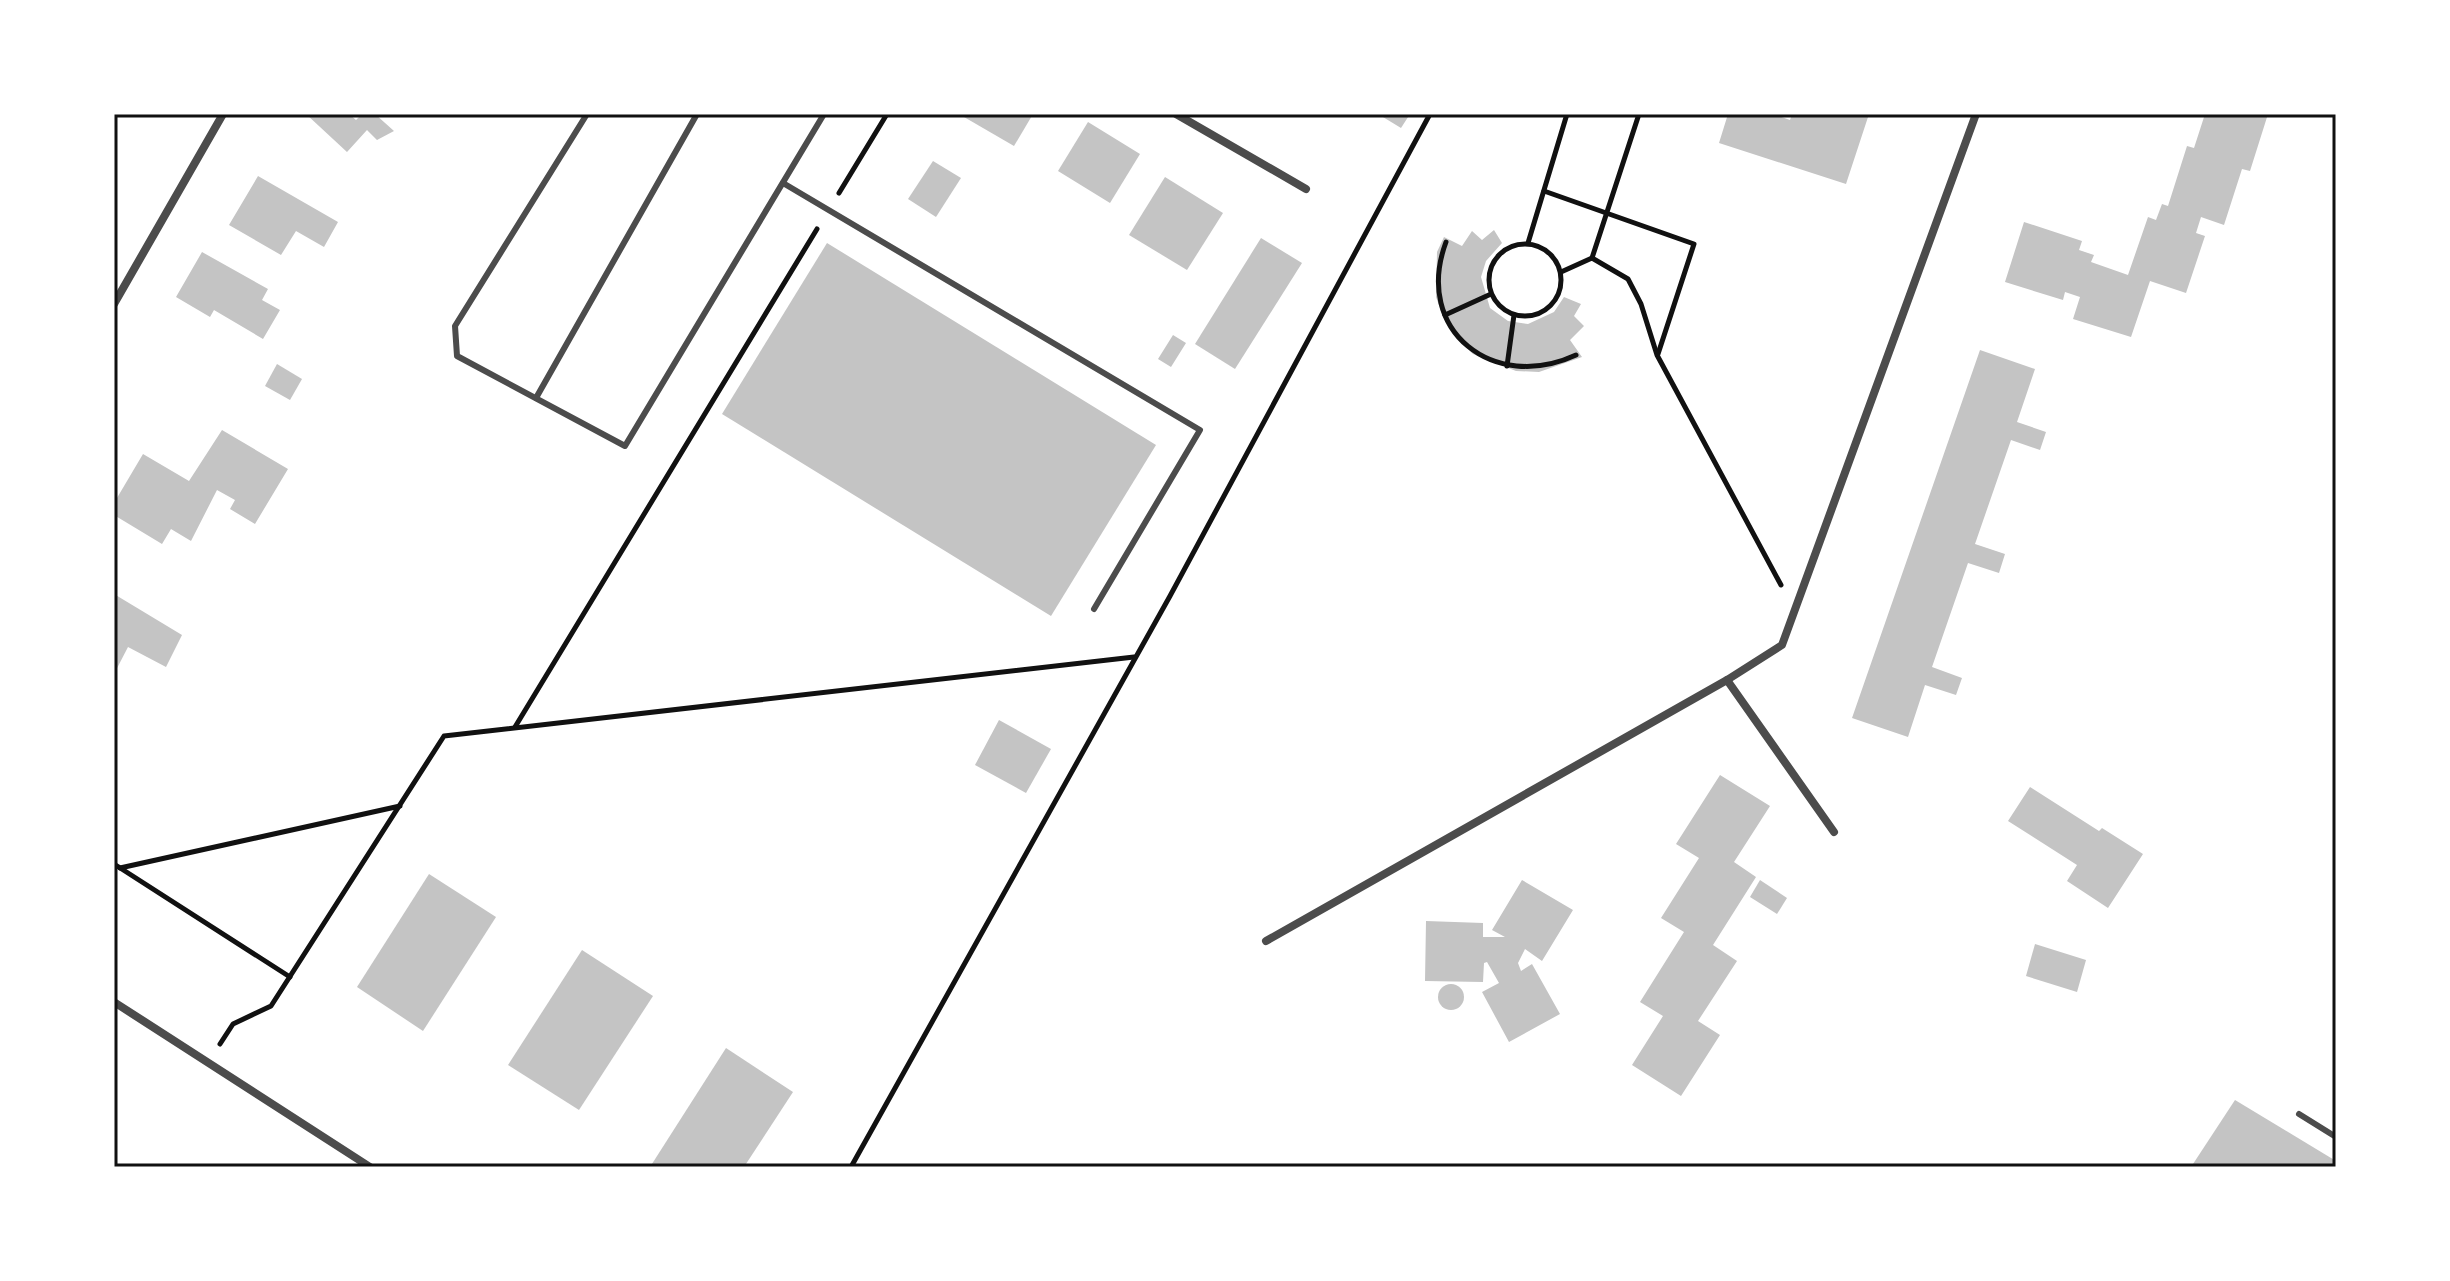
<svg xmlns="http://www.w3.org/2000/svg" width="2450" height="1281" font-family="'DejaVu Sans',sans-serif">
  <rect width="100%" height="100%" fill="#fff"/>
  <g fill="#c4c4c4">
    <polygon points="306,114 349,114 356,120 362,114 375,114 394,131 377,140 367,130 347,152"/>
    <polygon points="965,114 1033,114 1014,146 964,117"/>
    <polygon points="1378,114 1410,114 1401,128"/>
    <polygon points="1728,114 1773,114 1790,120 1792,114 1869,114 1846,184 1719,143"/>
    <polygon points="2205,114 2268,114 2250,171 2242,169 2224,225 2201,217 2196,233 2205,236 2186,293 2150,281 2131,337 2073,319 2080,297 2065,292 2063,300 2005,282 2024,222 2082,241 2079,250 2094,255 2091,262 2128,275 2148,217 2156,220 2162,204 2168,206 2187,146 2194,148"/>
    <polygon points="1088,122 1140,154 1110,203 1058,171"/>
    <polygon points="933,161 961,178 936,217 908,199"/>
    <polygon points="258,176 338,222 324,247 296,231 281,255 229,225"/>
    <polygon points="1165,177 1223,213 1187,270 1129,235"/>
    <polygon points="1494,230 1502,243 1486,261 1481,277 1490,308 1508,321 1528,324 1554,312 1564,297 1581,304 1574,316 1584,326 1570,340 1582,357 1539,372 1516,371 1473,354 1457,338 1444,319 1436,297 1437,252 1444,237 1462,246 1472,231 1482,240"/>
    <polygon points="1261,238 1302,263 1235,369 1195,344"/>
    <polygon points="827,243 1156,445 1051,616 722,414"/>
    <polygon points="202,252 268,289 262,300 280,310 263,339 214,310 210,317 176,297"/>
    <polygon points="1173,335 1186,343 1171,367 1158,359"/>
    <polygon points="1980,350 2035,369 2017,422 2046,432 2040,450 2011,440 1975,544 2005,554 1999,573 1968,563 1932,667 1962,678 1956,695 1925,685 1908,737 1852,718"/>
    <polygon points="277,364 302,379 290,400 265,386"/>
    <polygon points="222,430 288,469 255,524 230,509 235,500 217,490 191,541 171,529 162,544 114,515 114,503 143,454 189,481"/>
    <polygon points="114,594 182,635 166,667 128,647 114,674"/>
    <polygon points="999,720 1051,749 1026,793 975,765"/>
    <polygon points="1720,775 1770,806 1734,862 1756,877 1713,945 1737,961 1698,1021 1720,1035 1681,1096 1632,1065 1663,1016 1640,1002 1684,932 1661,918 1699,858 1676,844"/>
    <polygon points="2030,787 2099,831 2102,828 2143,854 2108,908 2067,881 2077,865 2008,821"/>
    <polygon points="429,874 496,917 423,1031 357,987"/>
    <polygon points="1522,880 1573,910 1542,961 1525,949 1518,963 1521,971 1532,964 1560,1014 1509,1042 1482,992 1499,983 1487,962 1484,963 1483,982 1425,981 1426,921 1483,923 1483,937 1505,937 1492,930"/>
    <polygon points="1760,880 1787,898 1777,914 1750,897"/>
    <polygon points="2035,944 2086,960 2077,992 2026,976"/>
    <polygon points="582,950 653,996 579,1110 508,1065"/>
    <circle cx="1451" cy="997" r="13"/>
    <polygon points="726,1048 793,1092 744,1167 650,1167"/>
    <polygon points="2235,1100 2336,1161 2336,1167 2191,1167"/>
  </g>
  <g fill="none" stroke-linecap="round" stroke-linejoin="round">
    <g stroke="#111" stroke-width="5">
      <polyline points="1544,191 1694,244 1658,354"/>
      <polyline points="839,193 887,114"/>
      <path d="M 1446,242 C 1413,331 1494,393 1576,355"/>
      <polyline points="1528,243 1567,114"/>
      <circle cx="1525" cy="280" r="36"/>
      <polyline points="1592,258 1639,114"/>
      <polyline points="1561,272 1592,258 1628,279 1641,304 1657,355 1781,585"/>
      <polyline points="1445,315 1491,294"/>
      <polyline points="1507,366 1514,315"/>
      <polyline points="515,727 817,229"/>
      <polyline points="114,864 290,977"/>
      <polyline points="120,868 400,806"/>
      <polyline points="220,1044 233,1024 271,1006 444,736 1134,657"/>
      <polyline points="851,1167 1170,596 1430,114"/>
    </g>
    <g stroke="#4c4c4c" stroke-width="6">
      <polyline points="587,114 455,326 457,356 625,446 824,114"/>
      <polyline points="783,183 1200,430 1094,609"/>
      <polyline points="536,398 697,114"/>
      <polyline points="2299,1114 2336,1137"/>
    </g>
    <g stroke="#4c4c4c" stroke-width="8">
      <polyline points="1176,114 1306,189"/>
      <polyline points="114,304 223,114"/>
      <polyline points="1727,680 1834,832"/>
      <polyline points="1266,941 1727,680 1782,645 1976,114"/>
      <polyline points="114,1002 370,1167"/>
    </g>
  </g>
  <rect width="2450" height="1281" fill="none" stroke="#ffffff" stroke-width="232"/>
  <rect x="116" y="116" width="2218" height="1049" fill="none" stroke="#111" stroke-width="3"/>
</svg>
